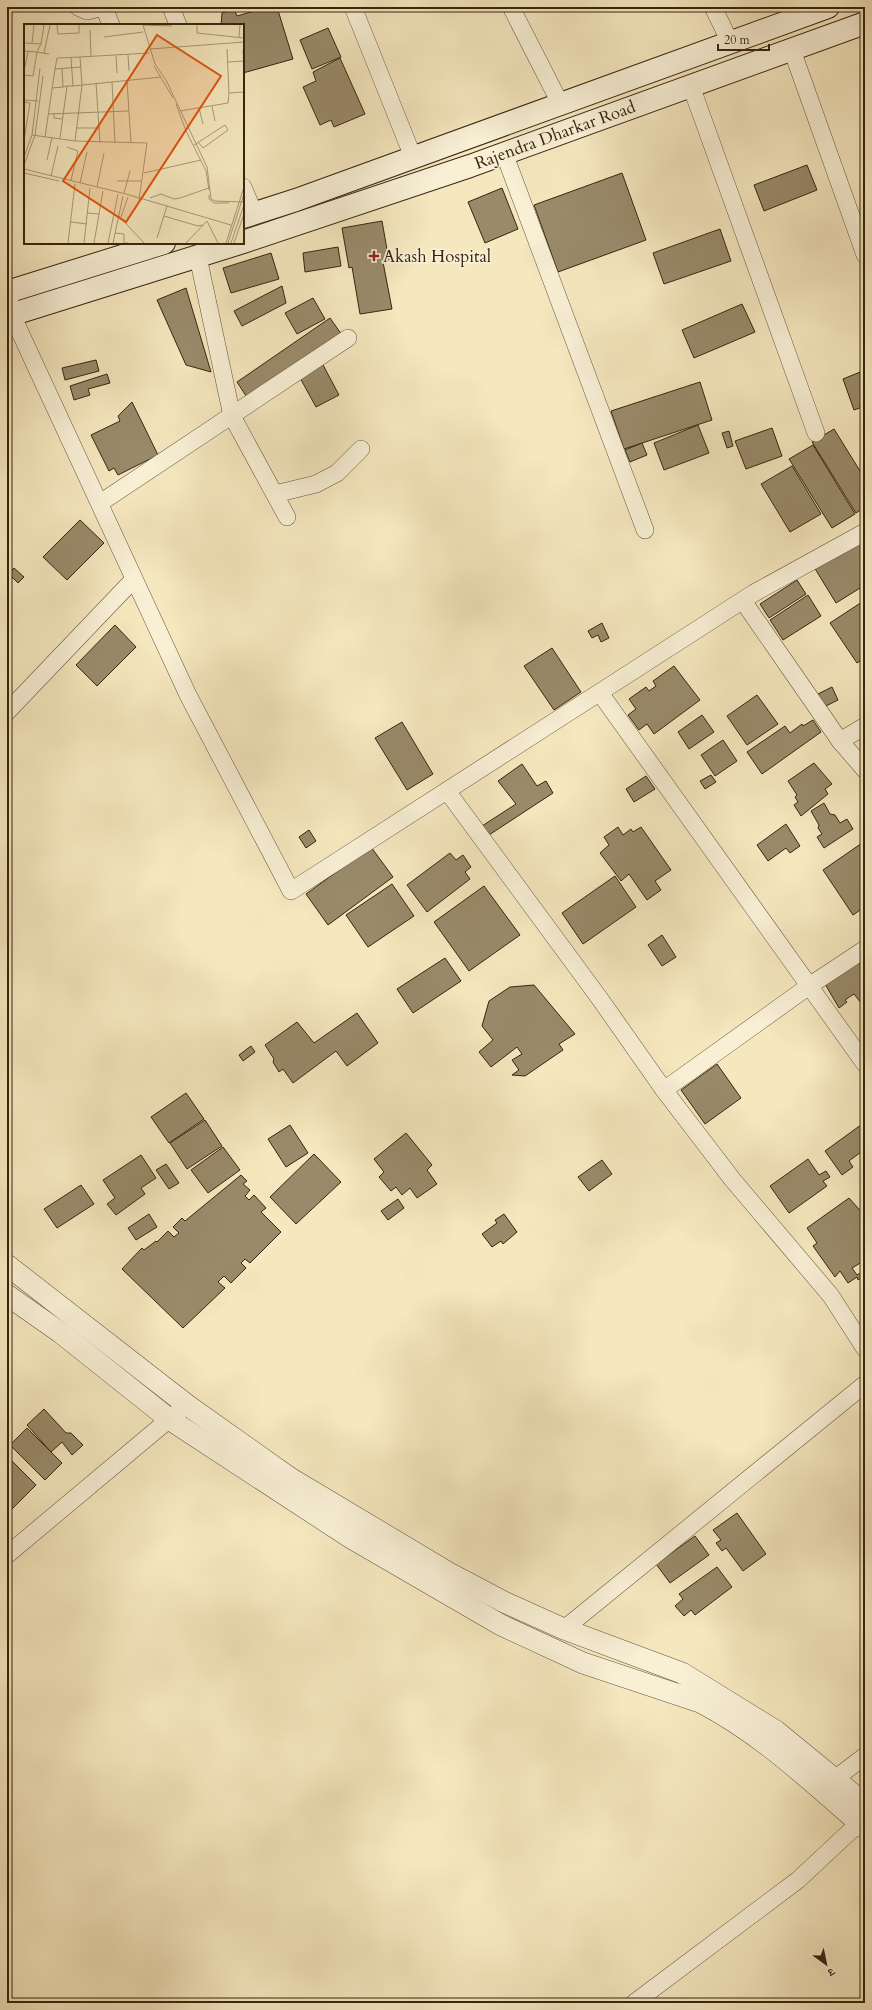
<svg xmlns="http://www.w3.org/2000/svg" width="872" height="2010" font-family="Cardo,'Noto Serif Devanagari',serif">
  <rect width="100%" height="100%" fill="#f5e7be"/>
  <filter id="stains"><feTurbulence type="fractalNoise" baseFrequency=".005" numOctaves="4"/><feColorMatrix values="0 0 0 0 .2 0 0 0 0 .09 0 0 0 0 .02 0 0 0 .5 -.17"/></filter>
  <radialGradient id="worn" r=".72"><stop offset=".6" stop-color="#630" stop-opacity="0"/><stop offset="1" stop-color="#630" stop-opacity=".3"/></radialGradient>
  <g fill="#998a6a" stroke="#36250e">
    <polygon points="268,7 277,7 293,59 243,73 243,25 221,25 222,13 234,9 237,16"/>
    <polygon points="328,28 341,57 312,69 300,40"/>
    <polygon points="340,58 365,114 334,127 331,120 320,125 303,87 316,81 313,72"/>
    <polygon points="807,165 817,190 764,211 754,185"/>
    <polygon points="622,173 646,240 558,272 534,205"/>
    <polygon points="502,188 518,229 485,243 468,202"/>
    <polygon points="382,221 389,261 383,262 392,309 360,314 352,267 349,268 342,228"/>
    <polygon points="720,229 731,261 664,284 653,253"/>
    <polygon points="338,247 341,266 305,272 303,253"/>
    <polygon points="271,253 279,279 231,293 223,268"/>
    <polygon points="282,286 286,303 242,326 234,311"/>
    <polygon points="186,288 211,372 186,365 157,300"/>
    <polygon points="313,298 325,319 297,334 285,313"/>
    <polygon points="742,304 755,332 694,358 682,330"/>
    <polygon points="330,318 342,335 248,399 237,382"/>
    <polygon points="96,360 99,371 65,380 62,368"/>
    <polygon points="322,363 339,395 316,407 299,376"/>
    <polygon points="865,370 865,406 854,410 843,379"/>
    <polygon points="107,374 110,383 88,389 90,395 74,400 70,386"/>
    <polygon points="700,382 712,420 624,449 611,411"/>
    <polygon points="132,402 158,455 118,475 114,468 109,471 91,435 120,421 118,416"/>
    <polygon points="698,425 709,453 664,470 654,443"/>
    <polygon points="772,428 782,456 746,469 735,441"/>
    <polygon points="834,429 865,479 865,507 856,513 812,442"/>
    <polygon points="729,431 733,446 727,448 722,433"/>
    <polygon points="642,443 647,455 630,462 625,450"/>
    <polygon points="813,445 855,514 832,528 789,459"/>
    <polygon points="792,466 821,514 790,532 761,484"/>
    <polygon points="80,520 104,543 67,580 43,557"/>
    <polygon points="865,534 865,585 836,603 814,567"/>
    <polygon points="14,568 24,577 18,583 9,574"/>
    <polygon points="797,580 806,594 769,618 760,604"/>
    <polygon points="808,595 821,616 783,640 770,620"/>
    <polygon points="865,600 865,658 857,663 830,623"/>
    <polygon points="602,623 609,638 601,642 598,635 592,638 588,631"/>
    <polygon points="115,625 136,647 97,686 76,665"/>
    <polygon points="552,648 581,692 554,710 524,666"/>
    <polygon points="674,666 700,700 654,734 647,724 639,730 628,715 636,709 629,699 646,687 649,691 656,686 653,681"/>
    <polygon points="832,687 838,700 824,707 818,694"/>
    <polygon points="757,695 778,724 747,745 727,716"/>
    <polygon points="702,715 714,732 689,749 678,732"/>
    <polygon points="813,720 821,732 762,774 747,752 785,726 790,733 802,724 803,726"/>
    <polygon points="402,722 433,774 407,790 375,738"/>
    <polygon points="723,740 737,761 715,776 701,755"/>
    <polygon points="814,763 832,784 825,789 828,794 801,816 794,805 798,802 795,797 797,795 788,781"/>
    <polygon points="522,764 537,786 546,781 553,793 489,835 482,826 516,804 498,781"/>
    <polygon points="7,774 11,778 7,782"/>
    <polygon points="711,775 716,782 705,789 700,781"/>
    <polygon points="646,776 655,789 634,802 626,789"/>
    <polygon points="824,803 830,814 835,815 840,823 847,819 853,829 824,848 817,837 822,834 818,828 819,825 811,811"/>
    <polygon points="786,824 800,846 790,853 786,848 768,861 757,845"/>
    <polygon points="618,827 623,835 631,829 633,832 641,827 671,870 655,881 661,890 647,900 629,874 621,881 600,853 609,845 604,837"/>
    <polygon points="309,830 316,841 306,848 299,837"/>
    <polygon points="865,841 865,912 863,908 853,915 823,870"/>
    <polygon points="371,847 393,877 328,925 306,894"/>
    <polygon points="450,853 456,860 463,855 471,867 465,872 470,879 427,912 407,885"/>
    <polygon points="615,876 636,907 583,944 562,913"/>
    <polygon points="392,884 414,916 368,947 346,915"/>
    <polygon points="484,886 520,935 469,971 434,922"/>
    <polygon points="662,935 676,957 662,966 648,945"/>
    <polygon points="865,956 865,1000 861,1003 854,994 845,1000 847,1002 839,1008 825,984"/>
    <polygon points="445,958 461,981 413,1013 397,989"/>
    <polygon points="534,985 575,1034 559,1044 563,1050 525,1076 512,1075 519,1070 512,1060 522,1054 517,1047 491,1067 479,1052 493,1040 482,1026 489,1001 510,987"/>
    <polygon points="357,1013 378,1043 347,1066 336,1051 293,1083 283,1069 279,1072 273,1062 274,1059 265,1045 297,1022 314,1043"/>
    <polygon points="251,1046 255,1052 243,1061 239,1055"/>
    <polygon points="717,1064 741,1098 705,1124 681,1090"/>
    <polygon points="186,1093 204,1119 169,1143 151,1117"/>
    <polygon points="205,1120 222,1146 187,1169 170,1143"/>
    <polygon points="865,1122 865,1149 849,1161 853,1167 842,1175 825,1151"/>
    <polygon points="290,1125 308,1153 286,1167 268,1139"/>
    <polygon points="406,1133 432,1165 427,1170 437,1184 417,1198 410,1188 402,1195 396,1187 391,1191 379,1177 384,1172 374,1159"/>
    <polygon points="223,1147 240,1170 208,1193 191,1170"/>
    <polygon points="314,1154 341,1182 296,1224 270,1197"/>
    <polygon points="141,1155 156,1178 141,1188 145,1194 116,1215 107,1204 115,1198 103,1180"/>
    <polygon points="808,1159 819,1175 826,1171 830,1177 823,1181 827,1186 789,1213 770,1186"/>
    <polygon points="602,1160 612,1174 589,1191 578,1177"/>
    <polygon points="166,1164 179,1183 169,1189 156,1170"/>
    <polygon points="241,1175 247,1181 243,1184 250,1190 245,1196 249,1200 254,1195 266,1208 261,1212 281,1232 250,1263 245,1259 241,1263 246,1268 231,1283 224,1276 218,1282 225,1288 183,1328 122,1269 142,1248 144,1250 156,1241 157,1242 168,1231 174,1237 179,1233 173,1227 182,1218 185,1221"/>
    <polygon points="81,1185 94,1204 57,1228 44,1209"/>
    <polygon points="849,1198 865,1216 865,1267 862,1262 852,1268 857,1275 865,1270 865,1275 858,1280 857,1277 848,1283 840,1271 835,1277 813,1246 817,1243 807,1228"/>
    <polygon points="398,1199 404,1208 388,1220 381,1211"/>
    <polygon points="149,1214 157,1227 136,1240 128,1228"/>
    <polygon points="504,1214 517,1232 503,1244 501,1241 492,1247 482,1234 497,1223 495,1220"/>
    <polygon points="44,1409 66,1433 71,1433 83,1445 72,1455 62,1442 51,1452 27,1425"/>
    <polygon points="27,1428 62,1463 45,1480 10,1445"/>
    <polygon points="7,1456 36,1485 7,1514"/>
    <polygon points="737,1513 766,1554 743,1571 726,1548 722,1551 716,1543 721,1540 713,1530"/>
    <polygon points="695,1536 709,1555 670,1583 656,1564"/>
    <polygon points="717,1567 732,1587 695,1615 691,1610 684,1616 675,1606 683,1599 679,1594"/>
    <polygon points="368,1999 371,2003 362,2003"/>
  </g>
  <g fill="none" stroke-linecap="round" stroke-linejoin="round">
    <defs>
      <g id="minor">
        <polyline points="78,7 87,11 104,7"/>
        <polyline points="104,7 111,25"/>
        <polyline points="171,7 178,25"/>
        <polyline points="353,7 413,157"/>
        <polyline points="511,7 561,105"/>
        <polyline points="713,7 730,42"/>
        <polyline points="792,50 865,255"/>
        <polyline points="691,86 816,433"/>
        <polyline points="504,153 645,530"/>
        <polyline points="243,187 254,213"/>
        <polyline points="198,257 232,416 287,517"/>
        <polyline points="8,292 12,315 188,695 291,891 754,593 865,532"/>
        <polyline points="275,494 316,484 337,473 361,449"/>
        <polyline points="100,503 348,338"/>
        <polyline points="743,601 840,741 865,770"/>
        <polyline points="600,693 865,1064"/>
        <polyline points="7,712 134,579"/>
        <polyline points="840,741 865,726"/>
        <polyline points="447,791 600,999 664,1090 732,1179 831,1296 865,1349"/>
        <polyline points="664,1090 809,986 865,949"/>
        <polyline points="7,1555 179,1411"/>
        <polyline points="564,1629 865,1384"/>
        <polyline points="836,1778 865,1756"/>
        <polyline points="634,2003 798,1880 859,1823"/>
      </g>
      <g id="tertiary">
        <polyline points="7,1265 187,1405 290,1478 449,1573 504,1602 564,1629 682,1673 776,1731 865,1804"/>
        <path d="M 7,1295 L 61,1333 L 169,1419 L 351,1538 L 501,1625 L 583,1663 L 700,1702 C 762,1734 813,1783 865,1828"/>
      </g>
      <g id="secondary">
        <polyline points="243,217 296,200 828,7"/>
        <polyline points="243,242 470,166 865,23"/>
        <polyline points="7,292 164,243"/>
        <polyline points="7,316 240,243"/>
      </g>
    </defs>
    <use href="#minor" stroke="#66563a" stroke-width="18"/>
    <use href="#tertiary" stroke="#66563a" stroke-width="22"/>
    <use href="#secondary" stroke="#36250e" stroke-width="24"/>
    <use href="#minor" stroke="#f8efd5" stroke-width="17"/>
    <use href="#tertiary" stroke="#f8efd5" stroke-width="21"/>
    <use href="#secondary" stroke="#f8efd5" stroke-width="22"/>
  </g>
  <path fill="#8f2418" stroke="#f8efd5" stroke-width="1.5" d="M372 250h4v4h4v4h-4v4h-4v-4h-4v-4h4z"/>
  <g text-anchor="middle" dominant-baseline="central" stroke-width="3.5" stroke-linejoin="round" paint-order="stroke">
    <g font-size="17" fill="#36250e" stroke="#f8efd5">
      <text transform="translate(555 135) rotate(-20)">Rajendra Dharkar Road</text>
    </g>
    <g font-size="17" fill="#36250e" stroke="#f8efd5" text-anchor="start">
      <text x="383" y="256">Akash Hospital</text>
    </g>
  </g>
  <g transform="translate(24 24)">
    <rect width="220" height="220" fill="#f5e7be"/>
    <path fill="none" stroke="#a99978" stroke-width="1" d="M 33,1 L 34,10 L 55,9 L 55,1M 119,1 L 131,40 L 142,56 L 183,143 L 187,175 L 191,177 L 220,178M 119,1 L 148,2M 173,1 L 173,9 L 220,14M 66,6 L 67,33M 80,13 L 119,8M 215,13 L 216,1M 0,19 L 17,20 L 20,1M 8,19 L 10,1M 126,25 L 220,18M 203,25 L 205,69M 219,26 L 220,49M 0,27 L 13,28 L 17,20M 20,29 L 26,1M 104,31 L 105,47M 92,32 L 93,49M 204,38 L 220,37M 130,42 L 149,74M 31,45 L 33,34 L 56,33M 0,47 L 4,28M 0,51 L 9,52 L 13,28 L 25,30M 103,57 L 107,119M 88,58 L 91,119M 72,59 L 76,119M 43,62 L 49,62 L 47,34M 49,62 L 137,53M 28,64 L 39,63 L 38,45M 0,76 L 14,77M 0,78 L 6,79 L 0,116M 152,80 L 162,107 L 182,147 L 185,166M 188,82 L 191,97M 175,84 L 179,100M 156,87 L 204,79 L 205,69 L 220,68M 30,89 L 30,94 L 38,95M 24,90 L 105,87M 52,104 L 76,104M 8,111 L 51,117 L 58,61 L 56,33 L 125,29M 21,113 L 31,45 L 57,43M 36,114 L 43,62 L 39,63M 51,117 L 123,119 L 115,176M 170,121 L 201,101 L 204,106 L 179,124 L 174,118M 43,123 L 54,127 L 47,156M 0,133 L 8,111 L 16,44M 23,136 L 28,113M 0,141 L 11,111 L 19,52M 0,145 L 102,170 L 207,201M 0,149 L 35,157M 120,149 L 177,136M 27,152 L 34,122M 93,157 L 118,157M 56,159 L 63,128M 73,163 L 80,129M 100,169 L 106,147M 185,171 L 185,175 L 190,179 L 205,179M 126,174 L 137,170 L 150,175 L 156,174 L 185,164M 63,189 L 75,190M 95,192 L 120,219M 140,192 L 174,202 L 179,201M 97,193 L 104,173M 183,197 L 194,219M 47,198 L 63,200M 91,209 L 100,210 L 100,219 L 104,219M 133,214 L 143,182M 44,219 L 51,160M 60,219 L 66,164M 70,219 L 79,167M 84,219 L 94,170M 89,219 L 99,172M 162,219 L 183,197M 202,219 L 220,163M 204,219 L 220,170M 207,219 L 220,181M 210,219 L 220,190"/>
    <path fill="#df560c" fill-opacity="0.15" stroke="#df560c" stroke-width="2" d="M 133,11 L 197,52 L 102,198 L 39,157 Z"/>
    <rect width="220" height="220" fill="none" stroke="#36250e" stroke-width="2"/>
  </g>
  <rect width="872" height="2010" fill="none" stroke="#f5e7be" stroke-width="24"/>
  <rect x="8" y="8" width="856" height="1994" fill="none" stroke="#36250e" stroke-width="2"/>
  <rect x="12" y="12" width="848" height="1986" fill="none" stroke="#36250e"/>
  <g transform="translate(826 1964) rotate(147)" stroke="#f8efd5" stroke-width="3" paint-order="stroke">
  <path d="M0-3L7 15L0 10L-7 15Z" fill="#36250e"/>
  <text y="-6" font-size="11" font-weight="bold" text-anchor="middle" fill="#36250e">उ</text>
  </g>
  <path d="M718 44v6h51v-6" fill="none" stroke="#36250e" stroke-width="2"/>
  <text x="724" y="44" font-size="12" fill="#36250e" stroke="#f8efd5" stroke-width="3" paint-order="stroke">20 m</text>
  <rect width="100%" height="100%" filter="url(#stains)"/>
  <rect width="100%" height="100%" fill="url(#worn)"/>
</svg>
